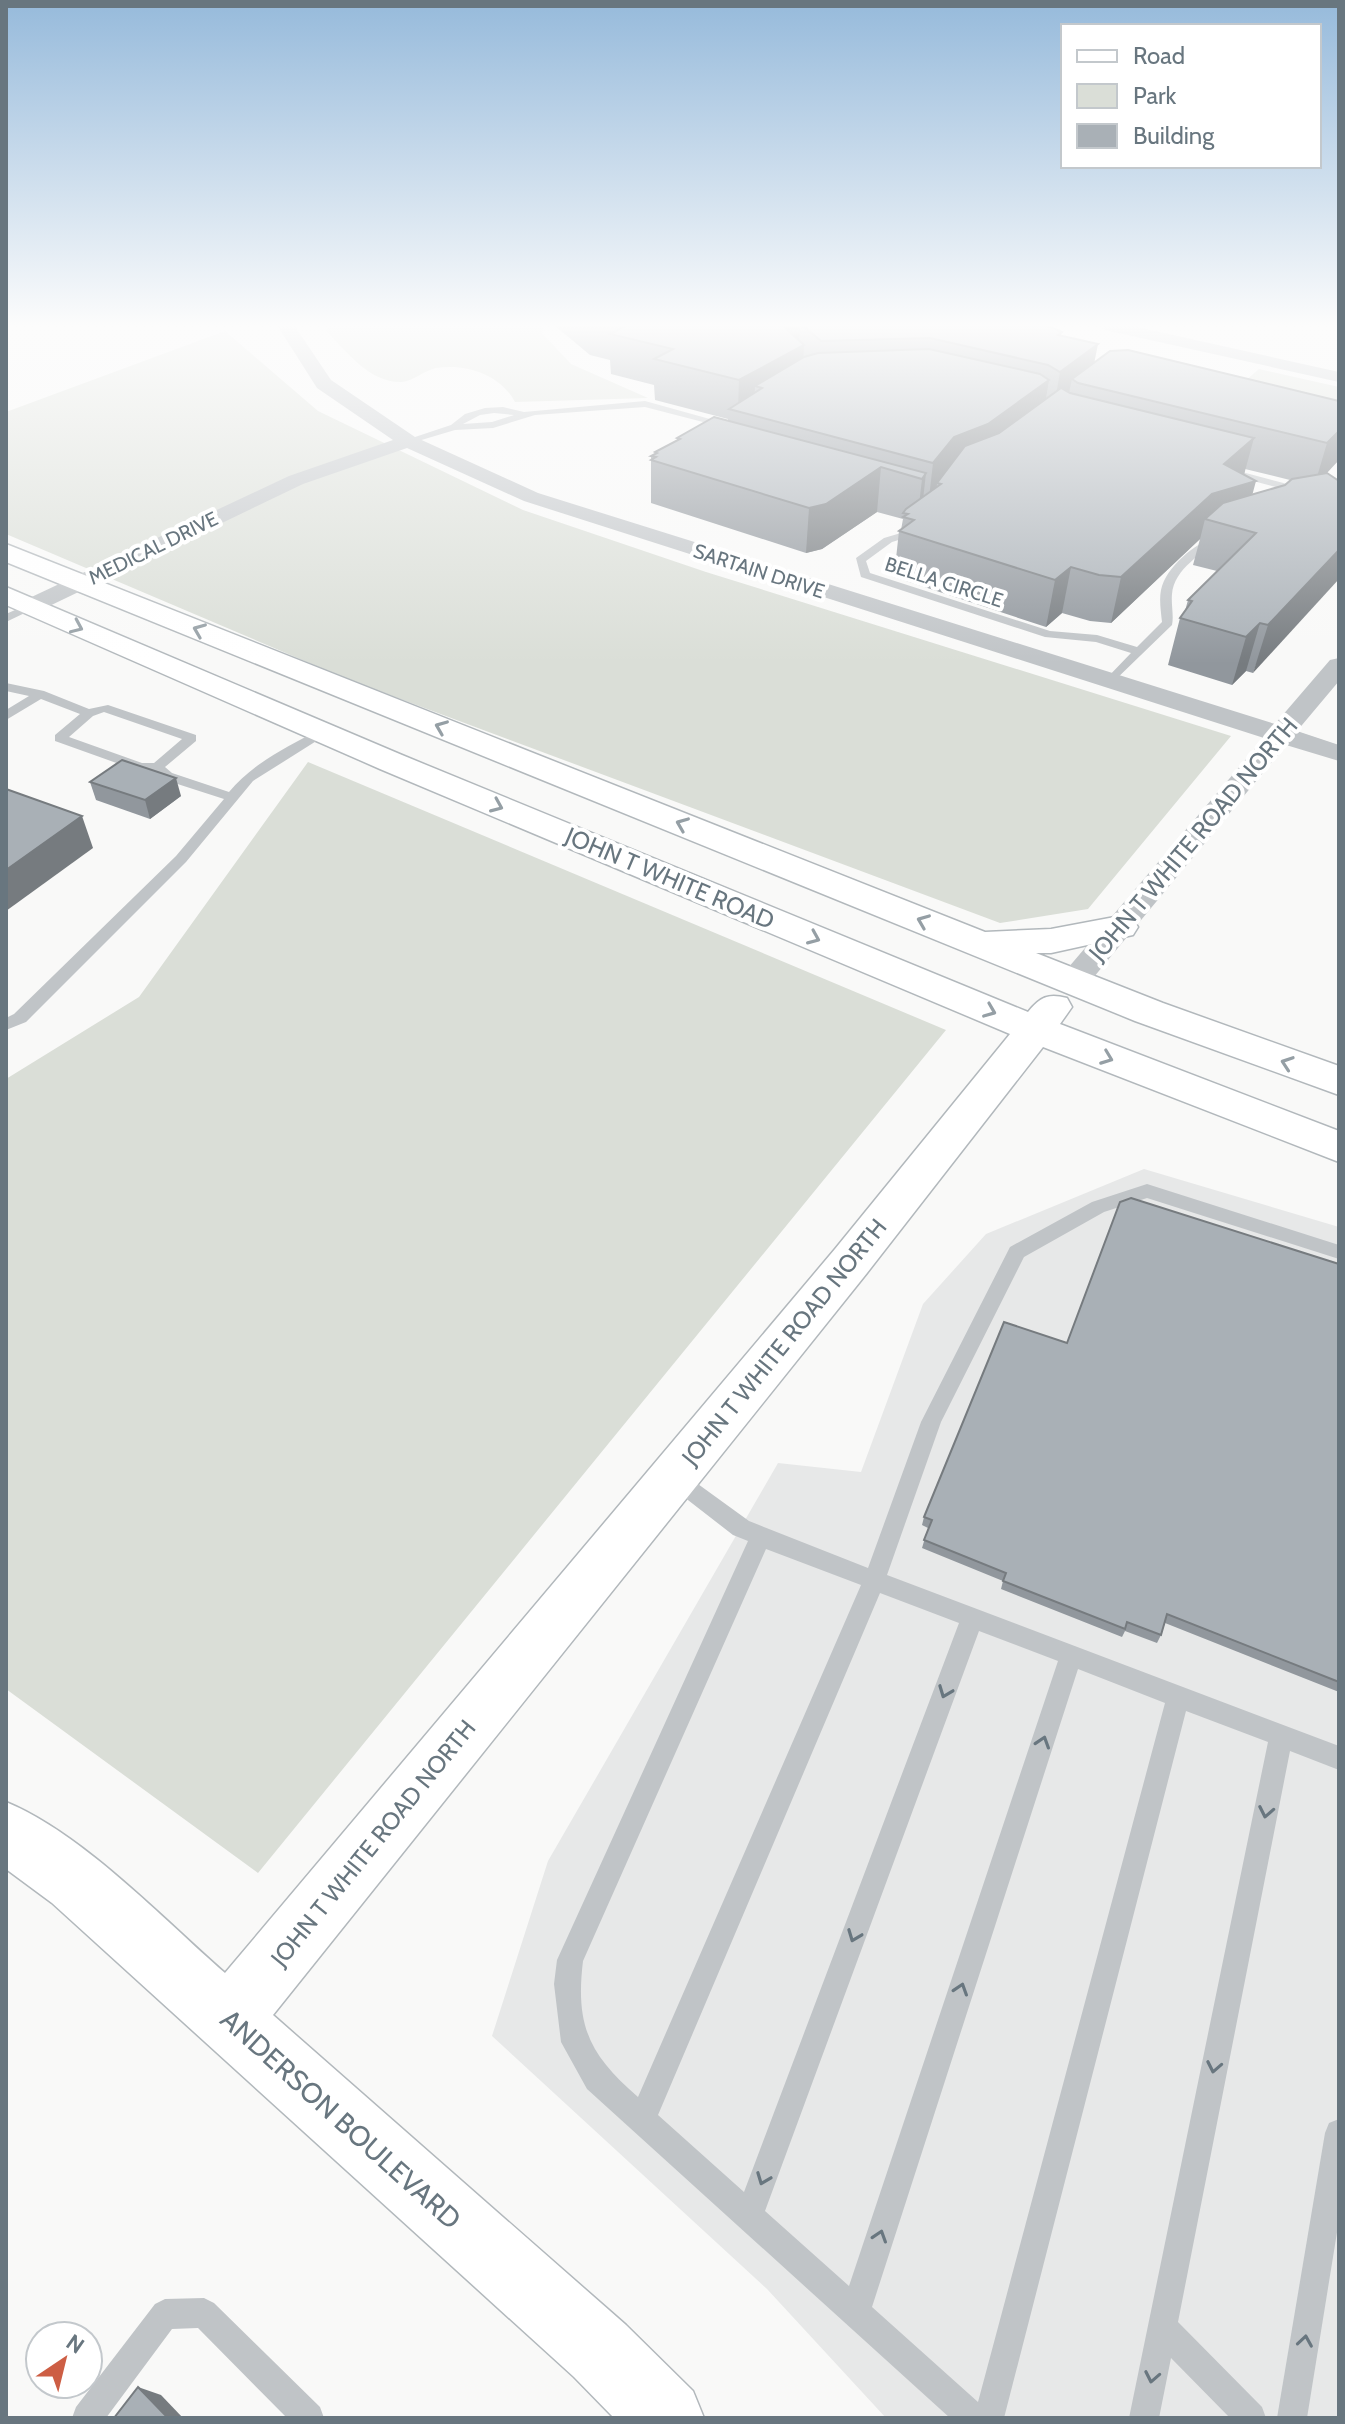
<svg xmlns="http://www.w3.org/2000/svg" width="1345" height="2424" font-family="Cabin,sans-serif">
  <rect width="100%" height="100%" fill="#f9f9f8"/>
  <polygon fill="#e7e8e8" points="1144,1169 1339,1227 1339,2418 886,2418 767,2289 492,2036 548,1861 778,1463 861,1472 923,1304 986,1234"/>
  <g fill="#daded7">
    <path d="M 327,325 L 544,325 L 542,333 L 571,364 L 648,398 L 515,402 C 501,375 467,363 436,368 C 425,370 413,381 402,382 C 370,383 347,352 327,332 Z"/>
    <polygon points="913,325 1051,325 1023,344 1231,393 1259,369 1339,387 1339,425"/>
    <polygon points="225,331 318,411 523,510 706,572 1231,736 1088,909 1000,923 347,679 6,534 6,412"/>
    <polygon points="308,762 946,1030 258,1873 6,1689 6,1079 139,997"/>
  </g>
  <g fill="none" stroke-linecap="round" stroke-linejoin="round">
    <defs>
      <g id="secondary">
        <polygon points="6,544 985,932 1051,929 1120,916 1133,919 1138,927 1133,935 1051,953 1036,953 1163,1003 1339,1066 1339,1095 1135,1021 6,562"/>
        <path d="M 6,587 L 402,755 L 1028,1012 C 1040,997 1048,993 1067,998 L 1072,1007 L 1060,1024 L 1339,1131 L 1339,1162 L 1043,1047 L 867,1273 L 273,2015 L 626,2325 L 693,2391 L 704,2418 L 614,2418 L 574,2377 L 52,1903 L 6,1869 L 6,1802 C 83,1834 162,1918 225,1973 L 835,1249 L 1010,1034 L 380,769 L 6,605 Z"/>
      </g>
    </defs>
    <use href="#secondary" stroke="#b2b8bc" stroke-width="3"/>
    <g fill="#c0c4c7" fill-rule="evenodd">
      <path d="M 645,401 L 735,426 L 730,429 L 645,407 L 535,415 L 493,428 L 455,430 L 408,444 L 403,441 L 451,425 L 465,414 L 485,408 L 503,407 L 524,412 ZM 494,413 L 514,415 L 492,422 L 463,424 L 480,415 Z"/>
      <polygon points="1227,468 1291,485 1292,487 1287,490 1223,473 1223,469"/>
      <path d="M 921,527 L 926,530 L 925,532 L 892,542 L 866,561 L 870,573 L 1050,631 L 1097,635 L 1137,647 L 1162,622 C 1161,612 1159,600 1161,590 C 1166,567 1195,543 1216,537 L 1221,540 C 1203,552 1174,569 1172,594 C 1171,605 1174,616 1172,625 L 1110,685 L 1104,681 L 1131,653 L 1096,642 L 1045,637 L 861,577 L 856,558 L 884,538 Z"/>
      <polygon points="31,603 37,606 35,608 6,622 6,614"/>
      <path d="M 6,683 L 44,691 L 89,709 L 108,705 L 196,735 L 196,741 L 165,767 L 172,773 L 229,792 C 253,763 286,748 318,730 L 329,733 L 253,781 L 186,862 L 26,1022 L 6,1030 L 6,1018 L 14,1014 L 176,856 L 224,799 L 162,779 L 154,771 L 136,770 L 55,741 L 55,735 L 80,714 L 41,699 L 6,720 L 6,710 L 29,696 L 6,691 ZM 104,712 L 182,739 L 154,763 L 142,763 L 69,737 L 93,716 Z"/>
      <path d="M 1147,1184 L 1339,1245 L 1339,1259 L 1147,1198 L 1104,1212 L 1024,1257 L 941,1422 L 887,1575 L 1339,1746 L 1339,1770 L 1290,1751 L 1178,2322 L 1262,2407 L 1266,2418 L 1230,2418 L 1171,2358 L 1159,2418 L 1129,2418 L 1268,1742 L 1186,1711 L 1004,2418 L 950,2418 L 587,2089 L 561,2042 L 554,1984 L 557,1960 L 748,1541 L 733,1535 L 666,1483 L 663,1477 L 666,1471 L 673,1468 L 680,1471 L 749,1521 L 868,1568 L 921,1422 L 1010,1247 L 1092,1202 ZM 766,1549 L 861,1585 L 638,2097 C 590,2055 575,2027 583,1961 ZM 880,1593 L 959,1623 L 744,2192 L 658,2115 ZM 979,1631 L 1058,1661 L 849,2286 L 765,2211 ZM 1078,1669 L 1165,1703 L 978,2402 L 872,2307 Z"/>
      <polygon points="1339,2119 1339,2220 1307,2418 1277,2418 1325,2133 1329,2123"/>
      <polygon points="204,2298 214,2303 320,2407 324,2418 287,2418 198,2328 172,2329 106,2418 72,2418 76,2407 155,2304 165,2299"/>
    </g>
    <g fill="#c0c4c7" fill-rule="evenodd">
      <polygon points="277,325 294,325 331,380 415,437 538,493 1275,724 1330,660 1339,658 1339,681 1297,731 1339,745 1339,761 1286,745 1084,989 1073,992 1062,989 1057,982 1062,975 1264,738 524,501 407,448 303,484 39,611 23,611 19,606 23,601 289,476 393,440 317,388"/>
      <polygon points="1097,325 1128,325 1339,372 1339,382 1105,330"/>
    </g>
    <use href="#secondary" fill="#fff" fill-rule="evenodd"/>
  </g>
  <g fill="#91979d" fill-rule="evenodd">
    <path d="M 554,325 L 1040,325 L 1062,332 L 1061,335 L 1095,362 L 1339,401 L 1327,473 L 1253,673 L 1246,671 L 1232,685 L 1168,665 L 1180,618 L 1185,611 L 1188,600 L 1217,571 L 1193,565 L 1200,539 L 1111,623 L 1090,621 L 1062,613 L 1046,627 L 894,577 L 899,531 L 901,530 L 903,519 L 877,512 L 822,549 L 806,553 L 651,503 L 651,456 L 655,454 L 655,452 L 677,440 L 677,438 L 728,421 L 728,419 L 655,400 L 654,385 L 611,374 L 610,360 L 590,355 ZM 1245,469 L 1290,480 L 1285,485 L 1252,495 L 1244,475 Z"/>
    <polygon points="90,782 181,796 150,819 96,800"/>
    <polygon points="1339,1264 1339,1692 1165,1623 1161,1635 1157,1643 1125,1631 1122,1637 1001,1589 1003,1581 922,1548 928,1528 922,1525 924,1517 1067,1343"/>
  </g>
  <g fill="#767b7f">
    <polygon points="785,325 800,325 799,348 804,345 802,386 762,388 755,386 754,413 738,411 739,380 783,353"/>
    <polygon points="1098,344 1090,384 1072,379 1067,402 1053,413 1060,372"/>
    <polygon points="1049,380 1042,422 941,484 937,483 936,496 928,507 933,463 954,437"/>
    <polygon points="1339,431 1339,460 1314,487 1327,443"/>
    <polygon points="1254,438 1242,482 1256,481 1244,526 1205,519 1200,539 1111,623 1121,577 1224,464"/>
    <polygon points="881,467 877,512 822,549 806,553 809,508"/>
    <polygon points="926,473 921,518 917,523 922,479"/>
    <polygon points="1339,550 1339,579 1253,673 1268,625"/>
    <polygon points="1071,567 1062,613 1046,627 1055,580"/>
    <polygon points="1260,623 1246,671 1232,685 1246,637"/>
    <polygon points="176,778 181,796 150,819 145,800"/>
    <polygon points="82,816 93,848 6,911 6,870"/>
    <polygon points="138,2387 161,2395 183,2418 168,2418"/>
  </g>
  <g fill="#a9b0b6" stroke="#767b7f" stroke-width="2">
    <polygon points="627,325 782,325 804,345 739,380 654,359 673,349 610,334"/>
    <polygon points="802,325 1040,325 1051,327 1062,332 1058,335 1098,344 1060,372 1048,365 930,338 821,341"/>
    <polygon points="929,349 1040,374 1049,380 988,424 954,437 933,463 729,409 762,388 755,386 804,357 818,353"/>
    <polygon points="1128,350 1339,401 1339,431 1327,443 1078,383 1072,379 1110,351"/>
    <polygon points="1061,388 1070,393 1254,438 1224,464 1256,481 1212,494 1121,577 1099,575 1071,567 1055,580 899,531 914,520 903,517 908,514 903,513 906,509 941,484 937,483 965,446 999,433"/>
    <polygon points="714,417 926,473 922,479 881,467 826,504 809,508 651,460 656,457 651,456 657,453 655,452 680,439 677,438"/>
    <polygon points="1327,473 1339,481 1339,550 1268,625 1260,623 1246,637 1180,618 1192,601 1188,600 1256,533 1205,519 1223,503 1285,485 1292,479"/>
    <polygon points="122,760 176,778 145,800 90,782"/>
    <polygon points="6,789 82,816 6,870"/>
    <polygon points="1131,1198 1339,1264 1339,1682 1167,1614 1161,1635 1127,1622 1125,1629 1003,1581 1006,1573 924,1540 932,1520 924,1517 1004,1322 1067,1343 1120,1202"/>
    <polygon points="138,2387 168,2418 114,2418"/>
  </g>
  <defs><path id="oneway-chevron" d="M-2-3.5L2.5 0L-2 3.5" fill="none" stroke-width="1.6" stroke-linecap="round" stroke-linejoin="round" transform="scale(2)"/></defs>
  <g stroke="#959fa5">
    <use href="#oneway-chevron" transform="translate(77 627) rotate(24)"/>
    <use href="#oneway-chevron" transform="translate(199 630) rotate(-158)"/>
    <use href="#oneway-chevron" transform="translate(441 727) rotate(-158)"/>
    <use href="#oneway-chevron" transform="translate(497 806) rotate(23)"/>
    <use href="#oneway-chevron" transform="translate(682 824) rotate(-158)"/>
    <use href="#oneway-chevron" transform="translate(923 921) rotate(-158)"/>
    <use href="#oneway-chevron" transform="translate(814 938) rotate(23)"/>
    <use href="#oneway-chevron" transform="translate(990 1011) rotate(22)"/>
    <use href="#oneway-chevron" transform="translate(1107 1058) rotate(21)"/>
    <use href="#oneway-chevron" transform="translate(1287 1063) rotate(-161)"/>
  </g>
  <g stroke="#68767f">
    <use href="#oneway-chevron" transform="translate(945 1692) rotate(111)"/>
    <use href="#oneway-chevron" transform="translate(1043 1742) rotate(-72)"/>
    <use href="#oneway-chevron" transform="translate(1266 1812) rotate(101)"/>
    <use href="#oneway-chevron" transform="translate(854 1936) rotate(111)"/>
    <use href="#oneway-chevron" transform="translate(961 1989) rotate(-72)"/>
    <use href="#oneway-chevron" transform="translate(1214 2067) rotate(101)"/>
    <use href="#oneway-chevron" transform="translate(763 2179) rotate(111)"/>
    <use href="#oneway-chevron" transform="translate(880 2236) rotate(-72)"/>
    <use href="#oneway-chevron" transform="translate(1305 2341) rotate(-81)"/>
    <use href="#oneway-chevron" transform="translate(1152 2377) rotate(101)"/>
  </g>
  <linearGradient id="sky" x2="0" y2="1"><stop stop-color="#96badb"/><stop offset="0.49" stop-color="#fcfcfc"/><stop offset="1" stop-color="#fcfcfc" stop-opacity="0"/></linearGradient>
  <rect width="1345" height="664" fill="url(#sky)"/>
  <g text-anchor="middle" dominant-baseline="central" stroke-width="8" stroke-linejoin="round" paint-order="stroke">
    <g font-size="20" fill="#68767f" stroke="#fff">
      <text transform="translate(153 548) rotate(-26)">MEDICAL DRIVE</text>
      <text transform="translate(759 571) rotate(18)">SARTAIN DRIVE</text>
      <text transform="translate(944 582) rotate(18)">BELLA CIRCLE</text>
    </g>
    <g font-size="24" fill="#68767f" stroke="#fff">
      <text transform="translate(1193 839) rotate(-50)">JOHN T WHITE ROAD NORTH</text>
      <text transform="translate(670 878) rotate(23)">JOHN T WHITE ROAD</text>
      <text transform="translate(784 1342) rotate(-51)">JOHN T WHITE ROAD NORTH</text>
      <text transform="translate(373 1843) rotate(-51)">JOHN T WHITE ROAD NORTH</text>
    </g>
    <g font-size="28" fill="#68767f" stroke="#fff">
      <text transform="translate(341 2119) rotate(42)">ANDERSON BOULEVARD</text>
    </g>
  </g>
  <rect width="1345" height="2424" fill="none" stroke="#68767f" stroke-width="16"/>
  <rect x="1061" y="24" width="260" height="144" fill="#ffffff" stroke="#c3c8cc" stroke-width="2"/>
  <rect x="1077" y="50" width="40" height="12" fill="#ffffff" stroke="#c3c8cc" stroke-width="2"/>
  <text x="1133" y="64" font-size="24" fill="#68767f">Road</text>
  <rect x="1077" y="84" width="40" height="24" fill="#daded7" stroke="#c3c8cc" stroke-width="2"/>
  <text x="1133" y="104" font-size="24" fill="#68767f">Park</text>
  <rect x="1077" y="124" width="40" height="24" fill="#a9b0b6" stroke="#c3c8cc" stroke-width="2"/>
  <text x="1133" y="144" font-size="24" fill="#68767f">Building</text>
  <g transform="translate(64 2360) rotate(35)"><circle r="38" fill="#ffffff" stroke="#c3c8cc" stroke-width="2"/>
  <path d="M0-6L14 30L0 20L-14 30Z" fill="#cd5e44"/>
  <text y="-12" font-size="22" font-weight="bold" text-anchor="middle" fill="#68767f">N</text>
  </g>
</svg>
